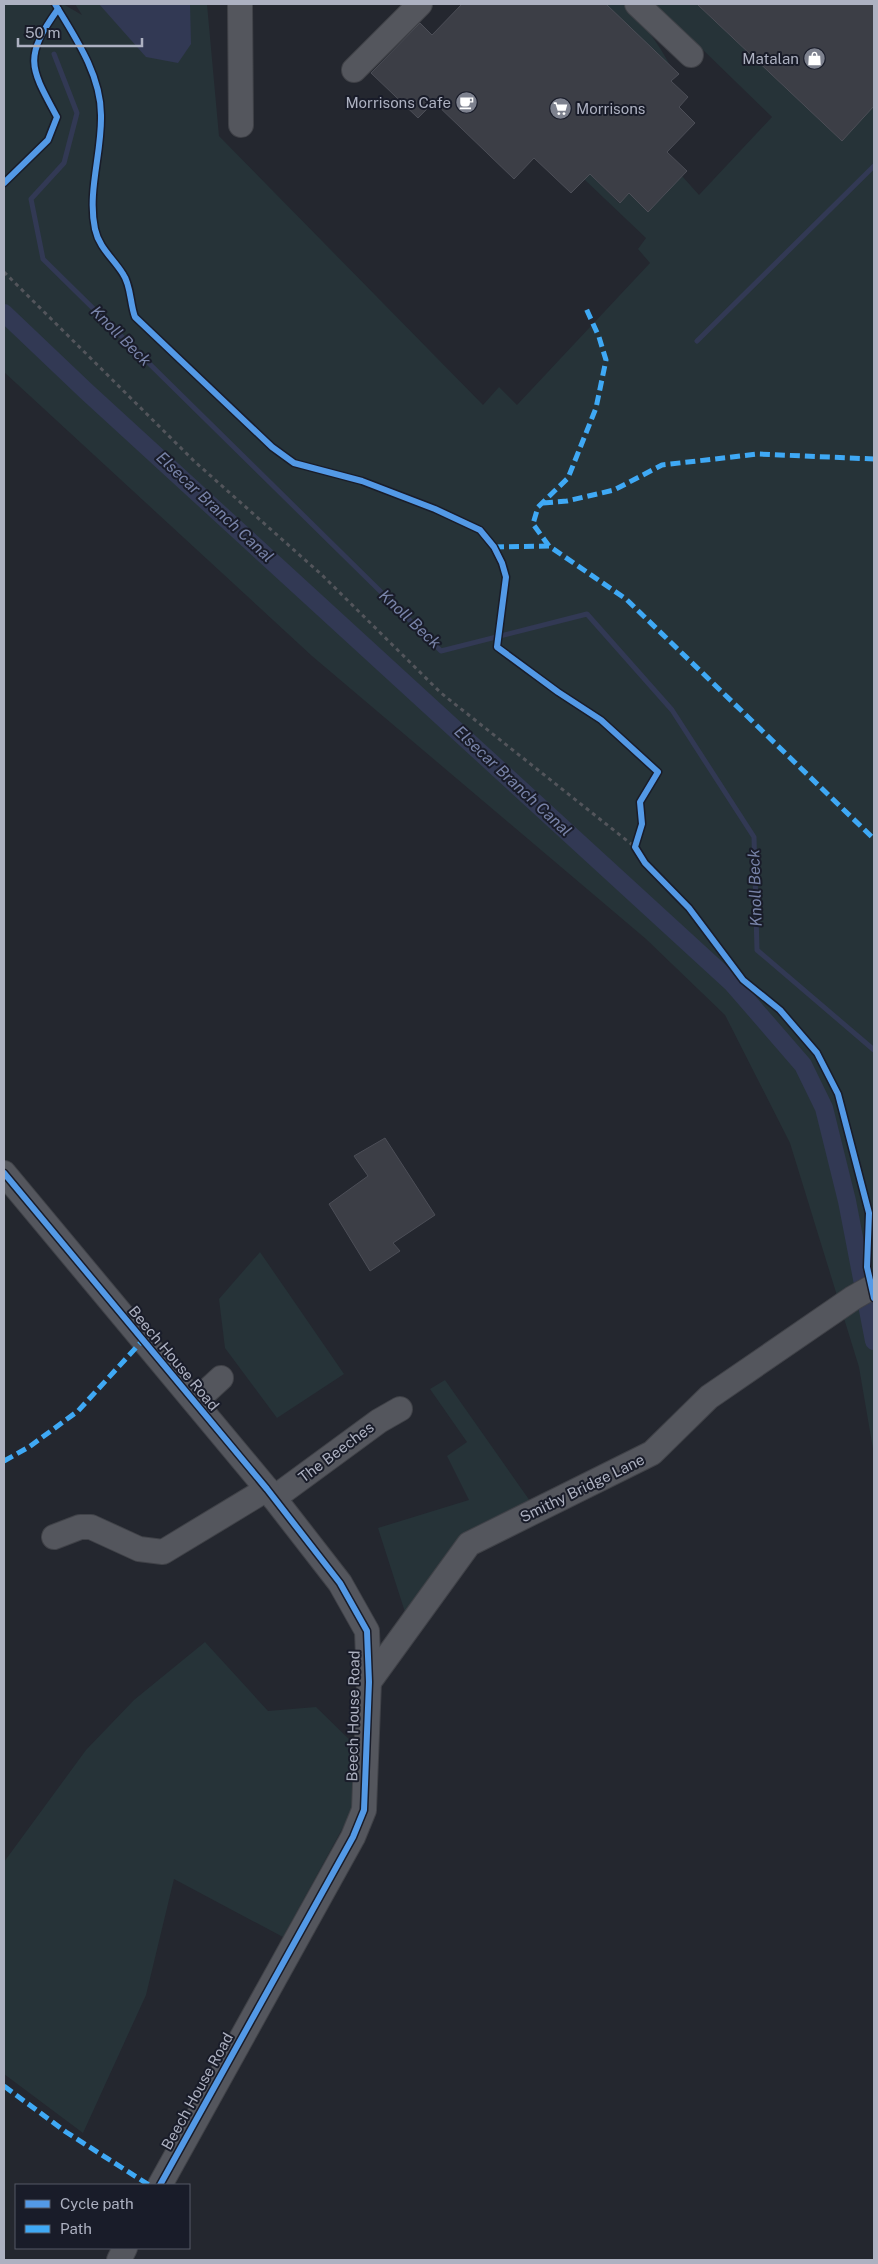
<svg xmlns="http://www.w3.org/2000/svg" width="878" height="2264" font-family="'Public Sans',sans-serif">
  <rect width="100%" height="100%" fill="#24272f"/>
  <g fill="#263338">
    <polygon points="4,4 63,4 82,15 75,4 207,4 219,136 483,405 499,387 517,405 650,263 638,249 646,238 584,179 590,174 619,203 629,193 648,212 682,176 699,195 772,117 699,46 695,50 647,4 697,4 841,140 874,106 874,1455 859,1367 790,1143 725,1015 646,939 312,656 4,372"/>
    <path d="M 606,4 L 623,4 C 643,22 658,43 671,67 Z"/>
    <polygon points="260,1252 344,1374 277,1418 225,1348 219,1299"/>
    <polygon points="445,1380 530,1501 405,1612 378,1528 469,1500 447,1456 467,1442 430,1389"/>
    <polygon points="205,1642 268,1711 316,1707 358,1748 353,1809 283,1937 174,1879 146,1995 83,2133 4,2074 4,1862 86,1750 134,1700"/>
  </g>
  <polygon fill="#323954" points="99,4 190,4 191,44 178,63 146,57"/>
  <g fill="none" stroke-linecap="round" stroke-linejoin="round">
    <g stroke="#323954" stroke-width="5">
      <polyline points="54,54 77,113 64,163 31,199 43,259 441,651 587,614 672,710 754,837 757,950 874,1050"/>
      <polyline points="697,341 874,166"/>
    </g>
    <polyline stroke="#323954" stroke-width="18" points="4,313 86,391 732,983 803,1065 824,1108 847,1201 874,1341"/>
  </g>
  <g fill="#3c3e46" stroke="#4c4e57">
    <polygon points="462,4 606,4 679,74 671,81 688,97 679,107 695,123 667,152 687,171 648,212 629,193 620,203 590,174 571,193 534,158 514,179 434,102 418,118 371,73 420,23 432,35"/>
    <polygon points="697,4 874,4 874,106 842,141"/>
    <polygon points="385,1138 435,1215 393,1243 400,1251 370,1271 329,1204 368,1176 354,1156"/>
  </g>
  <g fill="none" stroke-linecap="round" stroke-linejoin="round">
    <defs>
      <g id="minor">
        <polyline points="240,4 241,125"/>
        <polyline points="637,4 691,55"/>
        <polyline points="354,70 420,4"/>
        <polyline points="4,1173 267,1489 340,1583 367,1631 369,1682 364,1810 353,1837 160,2185"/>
        <polyline points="195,1402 221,1378"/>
        <polyline points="274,1498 379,1421 400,1409"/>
        <polyline points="54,1537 80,1527 91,1527 139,1549 163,1552 267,1489"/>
        <polyline points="369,1682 469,1544 652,1453 709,1397 853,1298 874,1286"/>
        <polyline points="119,2260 125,2248"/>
      </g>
    </defs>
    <use href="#minor" stroke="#404248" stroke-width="26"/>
    <polyline stroke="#53555b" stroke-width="3" stroke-dasharray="4 4" stroke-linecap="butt" points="4,272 194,461 322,575 441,693 635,847"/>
    <use href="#minor" stroke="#54565d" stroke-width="24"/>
    <g stroke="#3fa9f5" stroke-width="5" stroke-dasharray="10 5" stroke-linecap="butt">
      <polyline points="543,503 567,501 614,490 662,465 758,454 874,459"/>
      <polyline points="549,546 533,524 538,507 568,478 596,408 606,360 599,337 585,306"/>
      <polyline points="494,547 549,546 626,599 874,839"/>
      <polyline points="4,1461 29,1447 78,1411 143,1340"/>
      <polyline points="4,2086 66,2132 149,2185"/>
    </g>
    <defs>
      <g id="cycleway">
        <path d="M 55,4 C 75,37 101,75 101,115 C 102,153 87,192 95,229 C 99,248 113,258 123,274 C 131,285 130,304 135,317 L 272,447 L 294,463 L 362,481 L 435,509 L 480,530 L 494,547 L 502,563 L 506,577 L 497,647 L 558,692 L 601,720 L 658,772 L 640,802 L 642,824 L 635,847 L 645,863 L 689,908 L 743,980 L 780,1010 L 817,1053 L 838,1094 L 869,1213 L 867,1267 L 874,1298"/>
        <path d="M 4,183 L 48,140 L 57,117 C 30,67 23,58 58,9"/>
        <polyline points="4,1173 267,1489 340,1583 367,1631 369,1682 364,1810 353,1837 160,2185"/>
      </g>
    </defs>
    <use href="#cycleway" stroke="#191c29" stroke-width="9"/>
    <use href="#cycleway" stroke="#5399e6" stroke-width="6"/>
  </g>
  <defs>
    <symbol id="shop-disc" viewBox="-11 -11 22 22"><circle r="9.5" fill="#7d818e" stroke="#191c29"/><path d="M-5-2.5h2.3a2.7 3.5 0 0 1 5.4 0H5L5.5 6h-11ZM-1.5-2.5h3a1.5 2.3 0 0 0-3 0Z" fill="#fff"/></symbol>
    <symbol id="cafe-disc" viewBox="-11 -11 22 22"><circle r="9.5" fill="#7d818e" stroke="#191c29"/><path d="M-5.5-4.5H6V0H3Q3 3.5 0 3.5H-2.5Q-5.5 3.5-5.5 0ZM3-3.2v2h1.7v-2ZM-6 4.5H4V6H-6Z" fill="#fff"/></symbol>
    <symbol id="supermarket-disc" viewBox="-11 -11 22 22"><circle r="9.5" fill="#7d818e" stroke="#191c29"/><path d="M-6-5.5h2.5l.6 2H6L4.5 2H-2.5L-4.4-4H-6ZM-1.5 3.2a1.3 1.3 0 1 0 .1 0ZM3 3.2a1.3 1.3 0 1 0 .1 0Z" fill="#fff"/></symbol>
  </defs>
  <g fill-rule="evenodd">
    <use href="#shop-disc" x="802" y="46" width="25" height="25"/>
    <use href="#cafe-disc" x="454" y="90" width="25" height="25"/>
    <use href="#supermarket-disc" x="548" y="96" width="25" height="25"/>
  </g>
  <g text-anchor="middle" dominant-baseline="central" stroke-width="4" stroke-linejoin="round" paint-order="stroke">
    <g font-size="15" fill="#adb1c1" stroke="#191c29" text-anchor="end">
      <text x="799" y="58">Matalan</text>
      <text x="451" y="102">Morrisons Cafe</text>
      <text x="576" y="108" text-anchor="start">Morrisons</text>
    </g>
    <g font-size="15" fill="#adb1c1" stroke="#191c29">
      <text transform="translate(174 1358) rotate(50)">Beech House Road</text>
      <text transform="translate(336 1452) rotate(-37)">The Beeches</text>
      <text transform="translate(582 1488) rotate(-26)">Smithy Bridge Lane</text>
      <text transform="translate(353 1716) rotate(-89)">Beech House Road</text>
      <text transform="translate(197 2091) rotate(-61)">Beech House Road</text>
    </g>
    <g font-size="16" font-style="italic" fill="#7883a8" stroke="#191c29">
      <text transform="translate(121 336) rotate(45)">Knoll Beck</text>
      <text transform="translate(215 507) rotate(43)">Elsecar Branch Canal</text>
      <text transform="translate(410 619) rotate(43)">Knoll Beck</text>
      <text transform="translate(513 781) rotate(43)">Elsecar Branch Canal</text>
      <text transform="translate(755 888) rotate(-92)">Knoll Beck</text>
    </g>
  </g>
  <rect width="878" height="2264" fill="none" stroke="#adb1c1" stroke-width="10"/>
  <rect x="15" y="2184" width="175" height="65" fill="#191c29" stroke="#545866"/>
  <rect x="25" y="2200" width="25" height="8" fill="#5399e6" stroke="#545866"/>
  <text x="60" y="2209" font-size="15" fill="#adb1c1">Cycle path</text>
  <rect x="25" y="2225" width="25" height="8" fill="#3fa9f5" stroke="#545866"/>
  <text x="60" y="2234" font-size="15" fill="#adb1c1">Path</text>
  <path d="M18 38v8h124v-8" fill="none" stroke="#adb1c1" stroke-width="2.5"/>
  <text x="25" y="38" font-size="15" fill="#adb1c1" stroke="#191c29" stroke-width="4" paint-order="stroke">50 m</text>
</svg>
